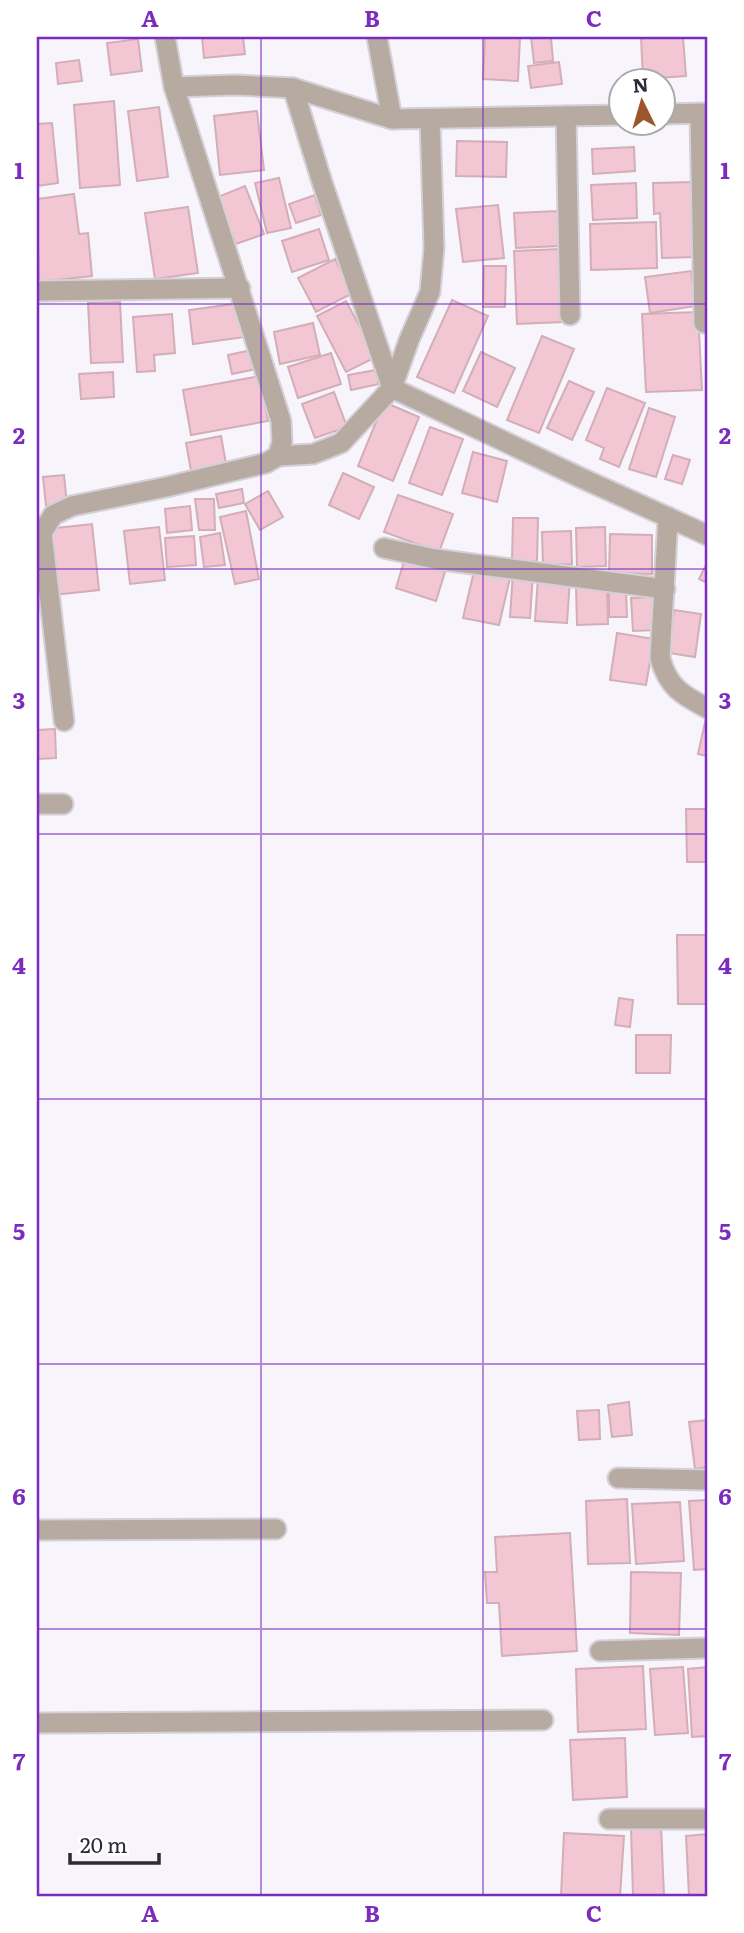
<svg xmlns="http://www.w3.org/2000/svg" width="744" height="1933" font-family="Literata,serif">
  <rect width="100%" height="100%" fill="#f7f5fb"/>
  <g fill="#f2c7d3" stroke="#d3adb7" stroke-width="2">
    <polygon points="202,37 243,37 245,54 204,58"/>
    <polygon points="485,37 520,37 518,81 483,79"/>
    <polygon points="531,37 551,37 553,61 534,63"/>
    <polygon points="641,37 683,37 686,76 643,79"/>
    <polygon points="138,39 142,71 111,75 107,43"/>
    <polygon points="79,60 82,81 58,84 56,63"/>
    <polygon points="559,62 562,84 531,88 528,66"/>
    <polygon points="114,101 120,185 80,188 74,105"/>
    <polygon points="159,107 168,177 137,181 128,111"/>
    <polygon points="257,111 264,170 220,175 214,116"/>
    <polygon points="52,123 58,183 37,186 37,124"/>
    <polygon points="457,141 507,142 506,177 456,176"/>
    <polygon points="634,147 635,171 593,174 592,149"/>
    <polygon points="279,178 291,228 267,233 255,183"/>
    <polygon points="693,182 696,257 662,258 660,213 654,214 653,183"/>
    <polygon points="636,183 637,218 593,220 591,185"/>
    <polygon points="245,186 264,234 236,244 218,197"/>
    <polygon points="74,194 79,234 88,233 92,276 39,282 37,199"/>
    <polygon points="315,195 321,215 296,223 289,204"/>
    <polygon points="498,205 504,258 463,262 456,209"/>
    <polygon points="188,207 198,273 155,279 145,213"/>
    <polygon points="558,211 560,246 516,248 514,213"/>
    <polygon points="656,222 657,268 591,270 590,224"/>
    <polygon points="319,229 329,260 292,272 282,241"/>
    <polygon points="560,249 563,322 517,324 514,251"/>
    <polygon points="335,259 353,293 316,312 298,278"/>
    <polygon points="484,266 506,266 505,307 483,307"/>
    <polygon points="691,271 696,306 650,313 645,277"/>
    <polygon points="452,300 488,316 454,393 417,377"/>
    <polygon points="346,301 376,357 346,372 317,316"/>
    <polygon points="120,302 123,362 91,363 88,303"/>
    <polygon points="241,303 245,337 193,344 189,310"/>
    <polygon points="698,312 702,390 646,392 642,314"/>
    <polygon points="172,314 175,353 154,355 155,371 137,372 133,317"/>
    <polygon points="313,323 320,355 280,364 274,332"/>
    <polygon points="542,336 574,349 539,433 507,420"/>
    <polygon points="252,350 256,369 232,374 228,355"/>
    <polygon points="481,352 515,368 497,407 463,391"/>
    <polygon points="331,353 341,384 298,398 288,367"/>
    <polygon points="376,370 379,384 351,390 348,375"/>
    <polygon points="113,372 114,397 81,399 79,374"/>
    <polygon points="260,376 268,421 191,435 183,390"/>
    <polygon points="569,381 594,392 572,440 547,428"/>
    <polygon points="607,388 645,403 619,467 600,459 604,448 586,440"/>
    <polygon points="334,392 347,427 315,438 302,404"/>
    <polygon points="384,402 419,417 393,481 358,466"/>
    <polygon points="649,408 675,417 656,477 629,469"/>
    <polygon points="430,427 463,439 442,495 409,483"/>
    <polygon points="221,436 227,469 192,476 186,443"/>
    <polygon points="473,452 507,461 497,502 462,493"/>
    <polygon points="673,455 690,460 682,484 665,479"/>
    <polygon points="343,473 374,487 359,519 329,505"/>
    <polygon points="64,475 67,504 46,506 43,477"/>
    <polygon points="242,489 244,503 219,508 216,494"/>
    <polygon points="268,491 283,517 260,530 245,504"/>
    <polygon points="398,495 453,514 439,552 384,532"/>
    <polygon points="195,499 214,499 215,530 199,530"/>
    <polygon points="190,506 192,530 167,533 165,509"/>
    <polygon points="246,511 259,579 235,584 220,517"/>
    <polygon points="513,518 538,518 537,561 512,561"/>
    <polygon points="92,524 99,590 54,595 47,529"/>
    <polygon points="159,527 165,580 130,584 124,531"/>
    <polygon points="605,527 606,566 577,567 576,528"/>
    <polygon points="571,531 572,564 543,565 542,532"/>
    <polygon points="220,533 225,565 204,567 200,537"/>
    <polygon points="610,534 652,535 652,574 609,573"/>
    <polygon points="194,536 196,565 167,567 165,538"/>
    <polygon points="405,558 445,572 436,601 396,588"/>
    <polygon points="707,563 707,583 699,579"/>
    <polygon points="475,567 511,574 499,625 463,618"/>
    <polygon points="513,573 533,574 530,618 510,617"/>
    <polygon points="538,577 570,579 567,623 535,621"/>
    <polygon points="607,586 608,624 577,625 576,587"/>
    <polygon points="609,591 626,591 627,617 609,617"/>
    <polygon points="654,597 656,630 633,631 631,598"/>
    <polygon points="674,610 701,614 695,657 669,653"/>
    <polygon points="617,633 654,639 646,685 610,680"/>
    <polygon points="706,718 707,718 707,756 698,754"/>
    <polygon points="55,729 56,758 37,759 37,730"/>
    <polygon points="686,809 707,809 707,862 687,862"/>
    <polygon points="677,935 707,935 707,1004 678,1004"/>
    <polygon points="619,998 633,1000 630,1027 615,1025"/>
    <polygon points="636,1035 671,1035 670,1073 636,1073"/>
    <polygon points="629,1402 632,1435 612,1437 608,1405"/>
    <polygon points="599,1410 600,1439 579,1440 577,1411"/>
    <polygon points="707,1420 707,1467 695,1469 689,1422"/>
    <polygon points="627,1499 630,1563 588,1564 586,1501"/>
    <polygon points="707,1500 707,1569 694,1570 689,1501"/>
    <polygon points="680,1502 684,1561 636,1564 632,1504"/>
    <polygon points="570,1533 577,1651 502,1656 499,1603 487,1603 485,1572 497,1572 495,1537"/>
    <polygon points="631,1572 681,1573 679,1635 630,1633"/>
    <polygon points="643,1666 646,1729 578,1732 576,1669"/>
    <polygon points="683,1667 688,1733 655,1735 650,1669"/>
    <polygon points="707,1667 707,1736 692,1737 688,1669"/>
    <polygon points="625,1738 627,1797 573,1800 570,1740"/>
    <polygon points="661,1826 664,1896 633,1896 631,1828"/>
    <polygon points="564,1833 624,1836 620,1896 561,1896"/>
    <polygon points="707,1834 707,1896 689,1896 686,1836"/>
  </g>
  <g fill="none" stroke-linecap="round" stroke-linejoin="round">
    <defs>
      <g id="minor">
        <polyline points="377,37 392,119 622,115"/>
        <polyline points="174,87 236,85 293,88 392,119"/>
        <polyline points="664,114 707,113"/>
        <polyline points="700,114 704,323"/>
        <polyline points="566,116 570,315"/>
        <polyline points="430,119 434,248 430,292 409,340 392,388 577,476 707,535"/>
        <polyline points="37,291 240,288"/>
        <polyline points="278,456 313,454 341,443 392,388 322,182 293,88"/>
        <path d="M 668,517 L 660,658 C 668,687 682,695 707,708"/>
        <polyline points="384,548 435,559 665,589"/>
        <polyline points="64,721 42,533 53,515 72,506 166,487 266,463 278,456 282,442 281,421 174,87 165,37"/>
        <polyline points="618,1478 707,1480"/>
        <polyline points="37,1530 276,1529"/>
        <polyline points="600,1651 707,1648"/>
        <polyline points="37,1723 543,1720"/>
        <polyline points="609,1819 707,1819"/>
      </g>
      <polyline id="tertiary" points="37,804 63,804"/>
    </defs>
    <use href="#minor" stroke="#d3d0d7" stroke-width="23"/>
    <use href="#tertiary" stroke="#d3d0d7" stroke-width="23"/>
    <use href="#minor" stroke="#b7aaa0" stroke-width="19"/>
    <use href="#tertiary" stroke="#b7aaa0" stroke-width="19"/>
  </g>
  <path fill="none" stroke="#7b2cbf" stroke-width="2" stroke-opacity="0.55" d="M 261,37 L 261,1896M 483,37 L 483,1896M 37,304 L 707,304M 37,569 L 707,569M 37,834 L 707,834M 37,1099 L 707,1099M 37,1364 L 707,1364M 37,1629 L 707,1629"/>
  <rect width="744" height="1933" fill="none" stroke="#ffffff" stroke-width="77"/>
  <g transform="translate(642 102) rotate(355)"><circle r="33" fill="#ffffff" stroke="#aba9ae" stroke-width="2"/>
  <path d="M0-5L12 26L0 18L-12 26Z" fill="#9b572a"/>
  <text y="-10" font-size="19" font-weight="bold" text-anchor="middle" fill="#2e2935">N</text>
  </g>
  <path d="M70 1853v10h89v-10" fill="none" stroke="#2e2935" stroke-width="3.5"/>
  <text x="80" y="1853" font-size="21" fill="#2e2935" stroke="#ffffff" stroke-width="5" paint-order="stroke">20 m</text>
  <rect x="38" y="38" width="668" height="1857" fill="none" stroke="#7b2cbf" stroke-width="2.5"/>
  <g font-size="23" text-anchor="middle" font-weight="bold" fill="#7b2cbf">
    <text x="150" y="27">A</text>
    <text x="372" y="27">B</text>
    <text x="594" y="27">C</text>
    <text x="19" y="179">1</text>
    <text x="725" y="179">1</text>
    <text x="19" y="444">2</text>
    <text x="725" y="444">2</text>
    <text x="19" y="709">3</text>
    <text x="725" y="709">3</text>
    <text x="19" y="974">4</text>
    <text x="725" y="974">4</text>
    <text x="19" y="1240">5</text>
    <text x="725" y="1240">5</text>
    <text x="19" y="1505">6</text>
    <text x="725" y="1505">6</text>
    <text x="19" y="1770">7</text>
    <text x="725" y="1770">7</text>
    <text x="150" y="1922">A</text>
    <text x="372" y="1922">B</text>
    <text x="594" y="1922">C</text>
  </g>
</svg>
